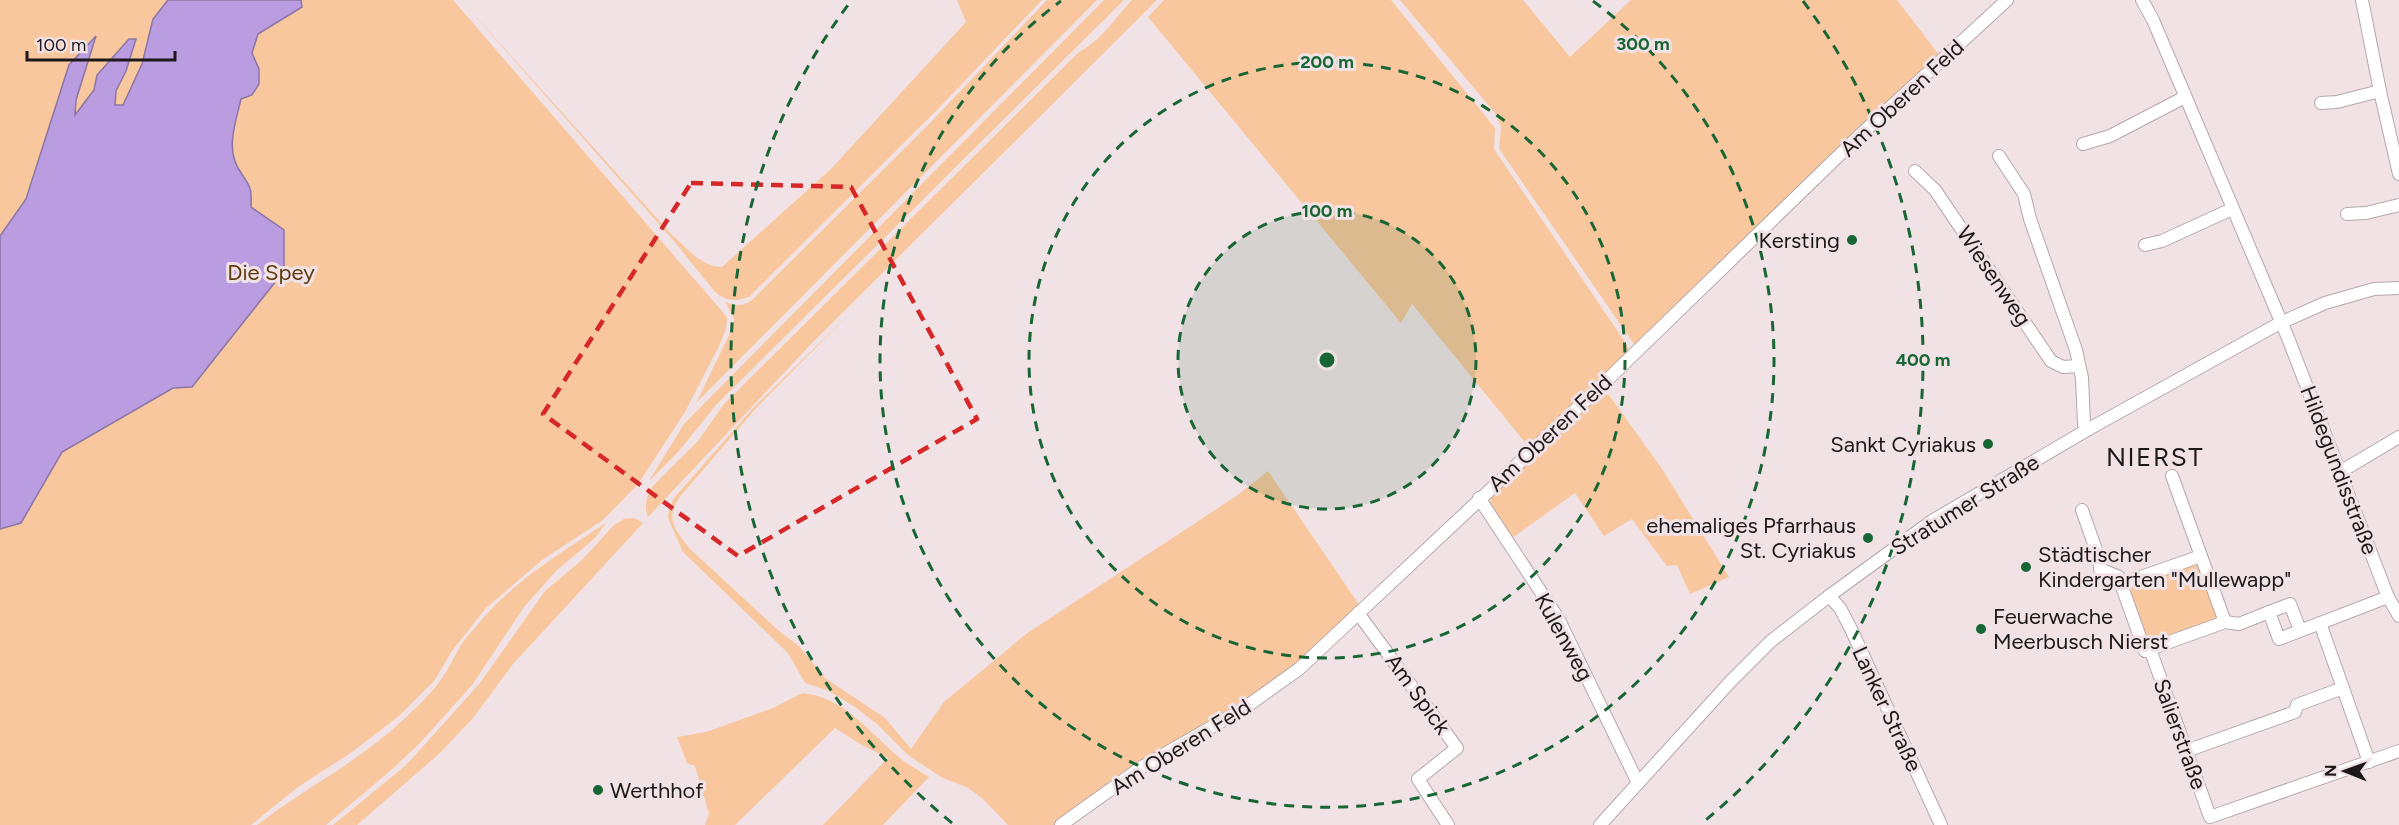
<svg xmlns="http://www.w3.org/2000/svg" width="2399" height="825" font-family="Figtree,sans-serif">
  <rect width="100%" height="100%" fill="#f1e2e6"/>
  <g fill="#f8c79e">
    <polygon points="0,0 453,0 727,317 726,329 720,344 685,412 638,484 603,520 542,560 486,608 452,651 434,681 399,716 352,752 298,787 251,825 0,825"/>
    <path d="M 461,0 L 671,234 C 686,247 701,267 722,267 L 831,169 L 966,22 L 957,0 L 1042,0 L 934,113 L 749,297 C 735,302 726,301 715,292 L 674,241 Z"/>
    <path d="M 1047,0 L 1097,0 L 696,403 L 733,327 L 734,318 L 725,302 C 737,306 744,307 754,298 L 928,125 Z"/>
    <polygon points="1104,0 1124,0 716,405 679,451 649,481 684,424"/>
    <path d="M 1132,0 L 1157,0 L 812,343 L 648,517 C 644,506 646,498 652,487 L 698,441 L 724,404 L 1079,52 C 1103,39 1114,19 1132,0 Z"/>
    <polygon points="1164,0 1391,0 1495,128 1494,149 1625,342 1630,352 1528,446 1412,304 1401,323 1148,17"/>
    <polygon points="1400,0 1523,0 1570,57 1631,0 1897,0 1940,56 1636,347 1502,153 1499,148 1501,127 1495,113"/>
    <path d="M 851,312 L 757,407 L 679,498 C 665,519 675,529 689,548 L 779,631 L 799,646 L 825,678 L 885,718 L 911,749 L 944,702 L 1026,634 L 1235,497 L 1268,471 L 1360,606 L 1297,665 L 1240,706 L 1139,765 L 1054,825 L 1008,825 L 982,798 L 968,788 L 941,777 L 908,755 L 877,724 L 855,707 L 827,690 L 805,683 L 788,653 L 683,552 L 668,518 L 669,509 L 674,498 L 754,407 Z"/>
    <polygon points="1602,393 1609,395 1662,469 1729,577 1690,594 1677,565 1667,566 1632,519 1604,536 1575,493 1512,538 1490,504 1491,497"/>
    <polygon points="634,518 643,523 513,664 473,718 440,753 357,825 333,825 405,766 418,752 480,683 545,591 582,560 613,526 624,519"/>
    <path d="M 606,523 L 594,539 L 557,570 L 524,607 L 472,685 L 420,743 L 390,771 L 326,825 L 257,825 C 304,789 358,762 402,721 C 416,708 431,694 442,678 C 450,667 455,654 463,642 C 469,634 477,626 483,618 C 517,579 564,551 606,523 Z"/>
    <polygon points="2198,561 2218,618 2146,644 2126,587"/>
    <path d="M 802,693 C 847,697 872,737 905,762 C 913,767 921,772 929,777 L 883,825 L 823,825 L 888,758 L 862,745 L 835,728 L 735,825 L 705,825 L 709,814 L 695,766 L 687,763 L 677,737 L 706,732 L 773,708 Z"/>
  </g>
  <path fill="#ba9de1" stroke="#8b75a5" stroke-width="1.5" d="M 168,0 L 301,0 L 302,7 L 258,34 L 252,53 L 259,69 L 259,84 L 252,95 L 241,99 C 236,121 226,147 238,168 C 249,186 252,184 251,207 L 284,230 L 284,271 L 192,387 L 173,388 L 62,452 L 21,523 L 0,529 L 0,236 L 26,199 L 69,65 L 96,36 L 76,100 L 75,115 L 94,90 L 97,75 L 129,39 L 136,39 L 126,71 L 116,91 L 115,105 L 123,105 L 142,64 L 153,19 Z"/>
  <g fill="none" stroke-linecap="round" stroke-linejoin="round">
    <defs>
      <g id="minor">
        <polyline points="2142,0 2153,20 2288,338 2388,597 2399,616"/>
        <polyline points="2362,0 2380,91 2399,174"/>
        <polyline points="2321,103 2337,102 2380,91"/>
        <polyline points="2083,144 2110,136 2185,97"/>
        <polyline points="1999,156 2024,194 2030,219 2076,350 2082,378 2084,424 2087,430"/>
        <polyline points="1915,171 1935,190 2051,361 2063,367 2079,366"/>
        <polyline points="2347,214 2366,213 2399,205"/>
        <polyline points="2145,245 2162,241 2232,209"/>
        <polyline points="2340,472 2399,437"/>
        <polyline points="2172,476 2225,622"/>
        <polyline points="1479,498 1558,618 1638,783"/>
        <polyline points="2082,510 2100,561 2100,569 2119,577 2121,584"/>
        <polyline points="1829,596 1840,608 1851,629 1941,825"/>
        <polyline points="2388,597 2279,639 2269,612 2239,624 2225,622 2150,649 2210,817 2399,751"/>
        <polyline points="2269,612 2290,604 2300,630"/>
        <polyline points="1358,613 1457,748 1418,779 1448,825"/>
        <polyline points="2320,623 2369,762"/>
        <polyline points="2150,649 2145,651 2121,584 2201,556"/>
        <polyline points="2186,751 2295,712 2297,705 2343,688"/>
        <polyline points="1061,825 1142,767 1243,709 1299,669 1603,384 1858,137 2007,0"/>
        <polyline points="1600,825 1730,682 1771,641 1829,596 1932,521 2087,430 2280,323 2325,303 2374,289 2399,288"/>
      </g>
    </defs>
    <use href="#minor" stroke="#b5a7aa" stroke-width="14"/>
    <use href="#minor" stroke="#fff" stroke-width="12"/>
  </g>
  <path fill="none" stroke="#d62828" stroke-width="4.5" stroke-dasharray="12 8" stroke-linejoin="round" d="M 691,183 L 851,187 L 977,419 L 738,556 L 543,414 Z"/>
  <circle cx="1327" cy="360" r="149" fill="#196635" fill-opacity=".12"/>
  <g fill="none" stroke="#196635" stroke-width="3" stroke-dasharray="10 8">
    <circle cx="1327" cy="360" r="149"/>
    <circle cx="1327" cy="360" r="298"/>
    <path d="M1593 1A447 447 0 1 1 1061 1"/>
    <path d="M952 823A596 596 0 0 1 851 1M1803 1A596 596 0 0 1 1702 823"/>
  </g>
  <g fill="#196635" stroke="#f1e2e6" stroke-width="2">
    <circle cx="1852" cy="240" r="6"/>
    <circle cx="1988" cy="444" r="6"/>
    <circle cx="1868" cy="538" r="6"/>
    <circle cx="2026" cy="567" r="6"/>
    <circle cx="1981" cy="629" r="6"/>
    <circle cx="598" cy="790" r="6"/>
  </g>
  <g text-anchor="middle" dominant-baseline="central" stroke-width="6" stroke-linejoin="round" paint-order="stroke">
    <g font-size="22" fill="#1d181a" stroke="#f1e2e6">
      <text transform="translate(1902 98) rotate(-43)">Am Oberen Feld</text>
      <text transform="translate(1994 276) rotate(56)">Wiesenweg</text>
      <text transform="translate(1550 433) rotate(-43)">Am Oberen Feld</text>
      <text transform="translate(2339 470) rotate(69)">Hildegundisstraße</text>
      <text transform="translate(1965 505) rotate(-32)">Stratumer Straße</text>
      <text transform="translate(1564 637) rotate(61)">Kulenweg</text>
      <text transform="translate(1418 694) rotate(54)">Am Spick</text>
      <text transform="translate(1887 709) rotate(65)">Lanker Straße</text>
      <text transform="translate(2180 734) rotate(70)">Salierstraße</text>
      <text transform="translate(1181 747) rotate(-32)">Am Oberen Feld</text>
    </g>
    <g font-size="22" fill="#1d181a" stroke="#f1e2e6" text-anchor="end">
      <text x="1840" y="240">Kersting</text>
      <text x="1976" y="444">Sankt Cyriakus</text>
      <text x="1856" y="525">ehemaliges Pfarrhaus<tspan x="1856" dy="25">St. Cyriakus</tspan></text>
      <text x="2038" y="554" text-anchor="start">Städtischer<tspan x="2038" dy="25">Kindergarten "Mullewapp"</tspan></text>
      <text x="1993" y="616" text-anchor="start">Feuerwache<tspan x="1993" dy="25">Meerbusch Nierst</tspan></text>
      <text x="610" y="790" text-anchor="start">Werthhof</text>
    </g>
    <g font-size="22" fill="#61390f" stroke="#f1e2e6">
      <text x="271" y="272">Die Spey</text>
    </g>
    <g font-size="26" letter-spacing="1.5" fill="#1d181a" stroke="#f1e2e6">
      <text x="2155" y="457">NIERST</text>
    </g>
  </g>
  <circle cx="1327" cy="360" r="9" fill="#196635" stroke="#f1e2e6" stroke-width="3"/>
  <g font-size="18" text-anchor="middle" font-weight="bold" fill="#196635" stroke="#f1e2e6" stroke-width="6" stroke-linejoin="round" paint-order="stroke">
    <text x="1643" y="50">300 m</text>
    <text x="1327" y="68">200 m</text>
    <text x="1327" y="217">100 m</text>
    <text x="1923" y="366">400 m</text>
  </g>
  <g transform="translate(2345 771) rotate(271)" stroke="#f1e2e6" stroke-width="4.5" paint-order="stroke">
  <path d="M0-4.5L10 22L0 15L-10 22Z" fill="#1d181a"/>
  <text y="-9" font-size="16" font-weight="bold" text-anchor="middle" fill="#1d181a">N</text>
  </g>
  <path d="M27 51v9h148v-9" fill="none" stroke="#1d181a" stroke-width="3"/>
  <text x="36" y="51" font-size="18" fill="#1d181a" stroke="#f1e2e6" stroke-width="4.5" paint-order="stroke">100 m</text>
</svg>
